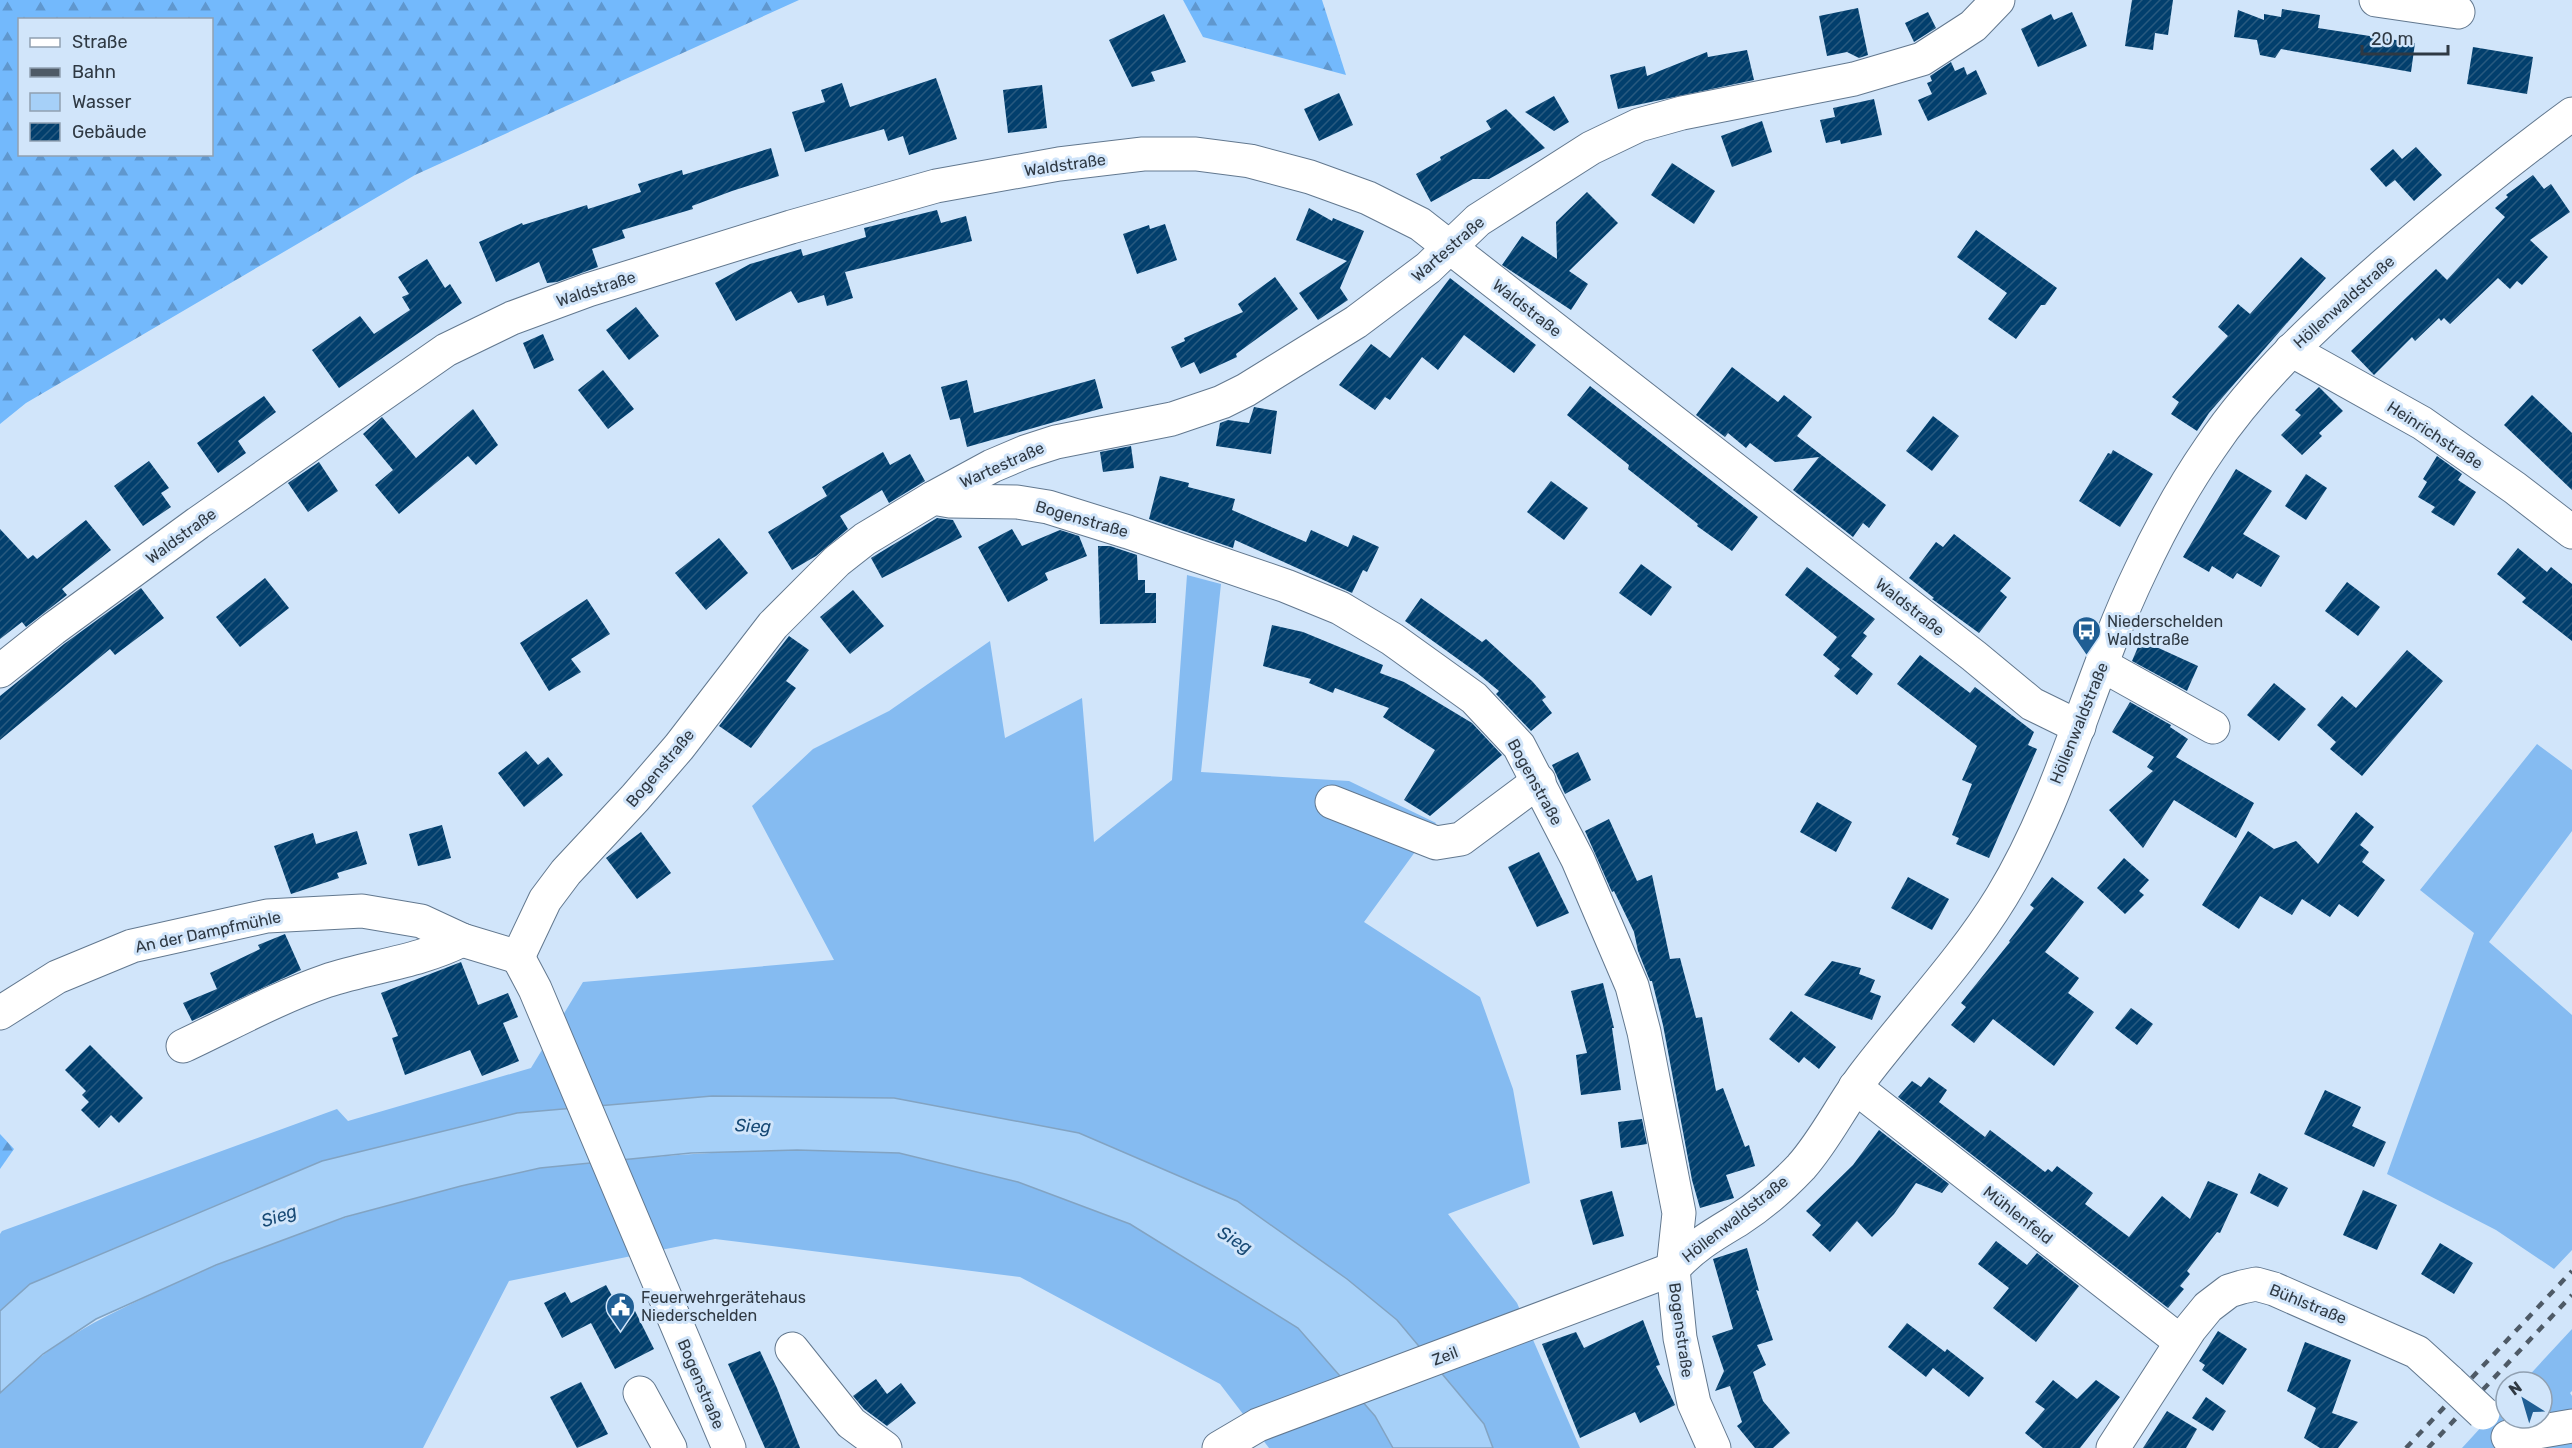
<svg xmlns="http://www.w3.org/2000/svg" width="2572" height="1448" font-family="Rubik,sans-serif">
  <defs>
    <pattern id="forest-firs" width="22" height="20" patternUnits="userSpaceOnUse" patternTransform="scale(1.5)"><rect width="22" height="20" fill="#73b9fc"/><path d="M5 1l3.5 6h-7zM16 11l3.5 6h-7z" fill="#5f97ce"/></pattern>
    <pattern id="building-hatch" width="6" height="6" patternUnits="userSpaceOnUse" patternTransform="scale(1.5)"><rect width="6" height="6" fill="#023f6d"/><path d="M-1 1l2-2M0 6l6-6M5 7l2-2" fill="none" stroke="#285a7f"/></pattern>
  </defs>
  <rect width="100%" height="100%" fill="#d1e5fa"/>
  <g fill="#85bbf1">
    <polygon points="1187,575 1221,584 1201,772 1349,781 1436,823 1364,922 1480,997 1513,1089 1530,1183 1448,1214 1517,1303 1580,1448 1493,1448 1484,1424 1397,1320 1347,1279 1237,1201 894,1098 712,1096 517,1113 322,1161 30,1284 0,1311 0,1234 2,1231 337,1109 348,1121 531,1068 583,982 834,960 752,806 813,749 889,711 990,641 1005,738 1082,698 1094,842 1172,780"/>
    <polygon points="2537,744 2572,770 2572,831 2489,942 2572,1015 2572,1250 2554,1269 2496,1230 2387,1174 2474,933 2420,890"/>
    <path d="M 797,1150 L 899,1153 L 1018,1182 L 1130,1224 L 1298,1328 L 1375,1416 L 1393,1448 L 1269,1448 L 1220,1384 L 1020,1277 L 715,1239 L 509,1281 L 423,1448 L 0,1448 L 0,1393 C 50,1340 111,1313 176,1283 C 291,1231 414,1191 539,1168 C 561,1164 584,1164 606,1161 C 670,1155 733,1151 797,1150 Z"/>
    <polygon points="2572,1329 2572,1391 2570,1393 2572,1396 2572,1448 2462,1448 2506,1400 2506,1418 2542,1418 2542,1382 2523,1382"/>
  </g>
  <g fill="url(#forest-firs)" fill-rule="evenodd">
    <path d="M 0,0 L 799,0 L 415,175 L 26,403 L 0,424 ZM 20,20 L 212,20 L 212,154 L 20,154 Z"/>
    <polygon points="1183,0 1322,0 1346,75 1203,37"/>
    <polygon points="0,1134 14,1149 0,1169"/>
  </g>
  <polygon fill="#a6d0f8" stroke="#82a3c2" stroke-width="1.5" points="712,1096 894,1098 1079,1133 1237,1201 1347,1279 1397,1320 1484,1424 1493,1448 1393,1448 1375,1416 1298,1328 1130,1224 1018,1182 899,1153 797,1150 691,1153 540,1168 461,1186 345,1217 216,1265 96,1319 43,1354 0,1393 0,1311 30,1284 322,1161 517,1113"/>
  <g fill="url(#building-hatch)">
    <polygon points="2132,0 2173,0 2168,35 2155,33 2153,50 2125,46"/>
    <polygon points="1858,8 1868,55 1859,58 1847,52 1827,56 1819,16"/>
    <polygon points="2282,9 2320,15 2318,28 2415,43 2411,72 2281,49 2275,58 2260,55 2257,40 2234,37 2238,10 2264,20 2264,14 2281,17"/>
    <polygon points="1928,12 1936,28 1914,42 1905,23"/>
    <polygon points="2072,12 2087,46 2038,67 2021,29 2051,14 2054,20"/>
    <polygon points="1164,14 1186,62 1151,72 1155,81 1132,87 1109,40"/>
    <polygon points="2473,47 2533,57 2527,94 2467,84"/>
    <polygon points="1747,50 1754,80 1618,109 1610,75 1645,66 1647,76 1707,52 1708,57"/>
    <polygon points="1951,62 1955,71 1964,67 1967,75 1976,70 1987,94 1928,121 1918,100 1932,94 1927,83 1932,81 1930,76"/>
    <polygon points="936,78 957,139 909,155 903,136 888,141 884,129 805,152 792,112 825,102 821,90 842,83 850,107"/>
    <polygon points="1042,85 1047,128 1008,133 1003,90"/>
    <polygon points="1339,93 1353,125 1319,141 1304,109"/>
    <polygon points="1554,96 1569,122 1554,131 1525,112"/>
    <polygon points="1874,99 1882,135 1841,144 1840,140 1826,143 1820,120 1835,117 1833,108"/>
    <polygon points="1506,109 1545,148 1489,179 1473,179 1431,202 1416,174 1441,160 1440,157 1491,129 1486,121"/>
    <polygon points="1762,121 1772,152 1732,167 1721,136"/>
    <polygon points="2416,147 2442,175 2414,201 2395,180 2386,187 2370,169 2393,149 2402,159"/>
    <polygon points="771,148 779,176 732,191 692,206 693,209 622,230 625,238 592,249 598,267 557,282 547,283 539,262 496,282 479,242 522,223 523,225 587,205 588,209 641,192 638,184 682,170 683,175"/>
    <polygon points="1672,163 1715,191 1694,224 1651,195"/>
    <polygon points="2533,175 2544,189 2551,184 2570,212 2530,240 2548,257 2522,285 2517,281 2510,289 2498,278 2450,324 2444,318 2441,321 2439,318 2415,341 2412,337 2374,375 2351,351 2436,269 2447,280 2505,217 2495,208 2508,197 2506,195"/>
    <polygon points="1587,192 1618,223 1569,271 1588,284 1571,310 1502,265 1522,236 1557,259 1556,222"/>
    <polygon points="1309,208 1332,221 1333,218 1364,231 1340,288 1348,300 1318,320 1299,293 1347,261 1296,240"/>
    <polygon points="937,210 941,223 966,216 972,241 845,272 853,298 827,306 824,295 798,303 791,291 736,321 715,283 750,264 801,249 803,256 866,237 864,228"/>
    <polygon points="1165,224 1177,260 1137,274 1123,234 1149,225 1150,229"/>
    <polygon points="1976,230 2057,288 2045,305 2041,305 2016,339 1988,319 2007,293 1957,257"/>
    <polygon points="2301,257 2326,278 2209,413 2197,431 2171,414 2179,402 2172,397 2228,336 2218,327 2238,304 2250,314"/>
    <polygon points="427,259 445,288 450,284 462,303 339,388 312,350 360,316 374,334 410,310 402,297 409,294 398,277"/>
    <polygon points="1275,277 1298,309 1236,354 1237,357 1200,374 1194,362 1181,368 1171,347 1185,341 1184,338 1243,312 1238,304"/>
    <polygon points="1450,278 1536,345 1514,373 1464,335 1438,370 1422,357 1390,400 1385,397 1375,410 1339,385 1371,344 1390,358"/>
    <polygon points="636,307 659,336 629,360 606,330"/>
    <polygon points="543,334 554,360 534,369 523,343"/>
    <polygon points="1732,367 1778,402 1784,395 1812,417 1797,436 1886,505 1869,528 1863,523 1853,537 1793,490 1819,457 1775,462 1750,443 1746,448 1728,433 1725,437 1696,415"/>
    <polygon points="603,370 634,409 608,429 578,390"/>
    <polygon points="1095,379 1103,408 967,447 960,418 950,420 941,387 967,380 974,413"/>
    <polygon points="1590,386 1758,517 1732,551 1697,526 1698,524 1628,469 1629,465 1567,415"/>
    <polygon points="2319,387 2343,411 2319,433 2322,436 2302,455 2281,435 2301,415 2295,410"/>
    <polygon points="2532,395 2572,433 2572,490 2504,425"/>
    <polygon points="264,396 276,412 238,441 246,453 218,473 197,443"/>
    <polygon points="1254,407 1277,411 1271,454 1216,446 1220,423 1228,420 1249,423"/>
    <polygon points="473,409 498,445 476,465 468,456 399,514 375,485 393,470 363,434 382,417 416,458"/>
    <polygon points="1933,416 1959,436 1932,471 1906,451"/>
    <polygon points="1131,446 1134,468 1103,472 1100,452"/>
    <polygon points="2113,450 2153,474 2120,527 2079,501 2108,453 2111,454"/>
    <polygon points="883,452 890,465 910,454 925,481 889,503 882,490 840,516 848,529 816,556 792,570 768,532 827,496 822,487"/>
    <polygon points="2437,456 2462,474 2458,480 2476,492 2454,526 2431,512 2435,507 2418,497 2427,482 2423,479"/>
    <polygon points="149,461 169,488 161,493 171,507 143,526 114,486"/>
    <polygon points="319,462 338,491 308,512 288,483"/>
    <polygon points="2236,469 2272,491 2243,534 2280,556 2261,587 2237,573 2233,579 2212,566 2209,572 2183,557"/>
    <polygon points="2306,474 2327,488 2306,520 2285,506"/>
    <polygon points="1160,476 1189,483 1188,487 1235,499 1232,510 1306,542 1311,530 1348,547 1353,535 1379,547 1367,572 1363,570 1352,593 1235,540 1233,548 1149,519"/>
    <polygon points="1551,481 1588,508 1564,540 1527,512"/>
    <polygon points="937,518 953,520 962,537 882,578 871,558"/>
    <polygon points="86,520 111,550 62,589 67,595 26,627 22,622 0,639 0,529 28,559 33,555 37,559"/>
    <polygon points="1012,529 1022,546 1060,530 1079,536 1087,556 1045,573 1048,580 1008,602 978,547"/>
    <polygon points="1954,534 2011,578 2000,591 2007,597 1979,633 1932,599 1934,598 1909,578 1936,542 1943,547"/>
    <polygon points="719,538 748,573 706,610 675,573"/>
    <polygon points="1098,546 1110,546 1137,555 1138,580 1145,580 1145,593 1156,593 1156,623 1100,624"/>
    <polygon points="2518,548 2547,572 2551,567 2572,584 2572,641 2522,602 2526,598 2497,574"/>
    <polygon points="1641,564 1672,587 1651,616 1619,593"/>
    <polygon points="1807,567 1875,619 1863,633 1867,636 1851,656 1873,674 1857,695 1834,676 1840,669 1823,655 1837,637 1785,595"/>
    <polygon points="265,578 289,608 240,647 216,617"/>
    <polygon points="2347,582 2380,607 2358,636 2325,611"/>
    <polygon points="141,588 164,618 115,655 110,649 0,740 0,696 64,644"/>
    <polygon points="853,590 884,626 850,654 820,617"/>
    <polygon points="1421,598 1482,642 1486,639 1532,681 1546,697 1542,700 1552,713 1531,731 1496,694 1499,691 1476,672 1405,621"/>
    <polygon points="587,599 610,634 571,659 581,672 549,691 520,643"/>
    <polygon points="1272,625 1303,632 1383,665 1380,673 1404,682 1472,723 1502,755 1430,816 1404,800 1435,750 1383,717 1389,708 1335,688 1333,693 1309,683 1311,679 1263,666"/>
    <polygon points="789,636 809,650 786,681 796,688 751,748 719,726"/>
    <polygon points="2141,640 2198,666 2187,691 2132,661"/>
    <polygon points="2407,650 2443,681 2362,776 2330,749 2336,742 2317,725 2342,696 2356,708"/>
    <polygon points="1920,655 1970,693 1975,687 2034,732 2028,745 2037,749 1989,858 1956,844 1959,838 1952,835 1972,784 1962,780 1977,746 1897,684"/>
    <polygon points="2274,683 2306,709 2279,741 2247,715"/>
    <polygon points="2130,702 2171,725 2170,727 2188,739 2176,757 2254,803 2236,838 2174,800 2143,848 2109,810 2153,771 2147,767 2154,757 2112,732"/>
    <polygon points="526,751 538,765 548,757 563,775 524,807 498,773"/>
    <polygon points="1578,752 1591,780 1565,794 1552,765"/>
    <polygon points="1817,802 1852,822 1836,852 1800,832"/>
    <polygon points="2356,812 2374,827 2360,845 2369,852 2362,862 2385,880 2358,917 2339,904 2330,917 2302,899 2292,915 2260,896 2239,929 2202,905 2248,831 2274,849 2296,841 2318,864"/>
    <polygon points="1609,819 1637,881 1652,875 1670,959 1680,958 1696,1018 1702,1017 1716,1091 1723,1088 1745,1147 1749,1145 1755,1166 1726,1175 1734,1198 1700,1208 1692,1180 1663,1025 1652,981 1650,981 1638,951 1634,932 1614,891 1612,892 1585,831"/>
    <polygon points="442,825 451,858 418,866 409,834"/>
    <polygon points="357,831 367,864 337,873 339,878 291,894 274,846 313,833 316,844"/>
    <polygon points="641,832 671,873 637,899 606,858"/>
    <polygon points="1539,852 1569,913 1537,927 1508,867"/>
    <polygon points="2124,858 2149,880 2139,891 2144,895 2125,914 2097,888"/>
    <polygon points="1908,877 1949,899 1932,930 1891,908"/>
    <polygon points="2052,877 2084,902 2045,952 2079,978 2068,993 2094,1012 2054,1066 1993,1019 1974,1043 1951,1025 1966,1007 1961,1003 2010,942 2009,941 2034,908 2030,905"/>
    <polygon points="285,934 301,970 192,1021 183,1003 217,989 210,973 260,949 258,945"/>
    <polygon points="1832,961 1861,968 1859,974 1875,980 1870,992 1881,996 1872,1020 1804,995"/>
    <polygon points="461,962 478,1005 508,993 518,1017 503,1023 519,1061 482,1076 470,1050 405,1075 392,1038 398,1036 381,993"/>
    <polygon points="1603,983 1614,1028 1612,1028 1621,1090 1581,1095 1576,1055 1587,1053 1571,991"/>
    <polygon points="2131,1008 2153,1024 2137,1045 2115,1028"/>
    <polygon points="1791,1011 1836,1047 1819,1069 1804,1057 1799,1063 1769,1039"/>
    <polygon points="90,1045 143,1098 119,1123 111,1115 99,1128 81,1110 89,1102 82,1095 86,1091 65,1070"/>
    <polygon points="1929,1077 1947,1090 1939,1102 1985,1137 1990,1130 2045,1172 2048,1169 2052,1172 2057,1166 2093,1193 2085,1204 2129,1237 2162,1196 2190,1219 2208,1181 2238,1194 2220,1233 2217,1232 2187,1271 2190,1274 2180,1286 2184,1289 2168,1308 1898,1097 1912,1081 1921,1087"/>
    <polygon points="2325,1090 2361,1107 2352,1126 2386,1142 2374,1167 2304,1134"/>
    <polygon points="1642,1119 1647,1144 1621,1148 1618,1122"/>
    <polygon points="1879,1130 1949,1184 1942,1193 1916,1183 1894,1214 1872,1237 1857,1221 1830,1252 1812,1235 1821,1225 1806,1211 1853,1165"/>
    <polygon points="2259,1173 2288,1188 2278,1207 2250,1193"/>
    <polygon points="2363,1190 2397,1205 2377,1250 2343,1235"/>
    <polygon points="1612,1191 1624,1236 1593,1245 1580,1200"/>
    <polygon points="1996,1241 2027,1265 2037,1253 2079,1286 2036,1342 1993,1308 2009,1288 1978,1264"/>
    <polygon points="2440,1243 2473,1263 2454,1294 2421,1274"/>
    <polygon points="1747,1248 1759,1291 1756,1290 1773,1340 1757,1345 1766,1365 1753,1372 1763,1401 1790,1433 1773,1448 1755,1448 1737,1426 1742,1422 1730,1386 1715,1391 1724,1371 1712,1336 1733,1329 1713,1259"/>
    <polygon points="606,1285 617,1305 629,1299 654,1349 615,1369 591,1323 562,1338 544,1303 565,1292 571,1303"/>
    <polygon points="1643,1320 1660,1365 1656,1366 1675,1405 1640,1423 1635,1412 1580,1438 1542,1344 1576,1332 1584,1348"/>
    <polygon points="1907,1323 1945,1352 1947,1349 1984,1378 1969,1397 1933,1368 1926,1377 1888,1347"/>
    <polygon points="2218,1331 2247,1349 2223,1385 2202,1370 2205,1365 2199,1361"/>
    <polygon points="2305,1342 2351,1360 2332,1413 2358,1422 2338,1448 2320,1448 2304,1438 2316,1408 2287,1391"/>
    <polygon points="760,1351 777,1388 800,1448 765,1448 728,1364"/>
    <polygon points="876,1379 887,1394 901,1383 916,1403 887,1426 864,1409 853,1396"/>
    <polygon points="2053,1380 2077,1399 2096,1380 2120,1397 2080,1448 2043,1448 2025,1433 2045,1409 2035,1402"/>
    <polygon points="581,1382 608,1434 577,1448 550,1397"/>
    <polygon points="2206,1397 2226,1411 2213,1431 2192,1418"/>
    <polygon points="2167,1411 2197,1429 2186,1448 2143,1448"/>
  </g>
  <g fill="none" stroke-linecap="round" stroke-linejoin="round">
    <defs>
      <g id="minor">
        <polyline points="2376,0 2458,12"/>
        <polyline points="2291,350 2422,423 2515,488 2572,532"/>
        <polyline points="933,498 992,466 1025,452 1056,442 1172,419 1222,402 1246,390 1356,322 1428,268 1478,220 1591,148 1639,125 1682,113 1854,79 1922,59 1973,26 1998,0"/>
        <polyline points="2102,665 2213,727"/>
        <polyline points="0,671 53,629 198,523 446,350 512,318 588,290 791,227 936,186 1059,164 1143,154 1196,154 1250,161 1310,177 1368,198 1420,224 1974,656 2032,704 2079,727"/>
        <polyline points="1332,802 1436,843 1461,839 1539,781"/>
        <polyline points="518,957 545,900 566,872 635,798 679,747 773,625 837,561 865,539 933,498 950,501 1017,502 1048,507 1128,532 1286,586 1340,608 1392,639 1474,698 1519,746 1578,860 1632,986 1644,1032 1679,1213 1673,1269 1680,1338 1694,1403 1714,1448"/>
        <polyline points="518,957 535,989 729,1448"/>
        <polyline points="0,1013 57,977 132,946 267,916 362,911 421,921 462,940 518,957"/>
        <path d="M 183,1046 C 230,1024 277,998 326,981 C 371,966 419,962 462,940"/>
        <polyline points="1855,1087 2181,1342"/>
        <polyline points="792,1349 851,1423 885,1448"/>
        <polyline points="640,1393 670,1448"/>
        <polyline points="2508,1437 2572,1426"/>
        <path d="M 1219,1448 L 1258,1425 L 1673,1269 C 1692,1247 1713,1235 1738,1220 C 1760,1206 1783,1186 1801,1167 C 1826,1139 1842,1104 1865,1074 C 1910,1015 1963,960 2002,896 C 2062,798 2090,676 2140,572 C 2160,529 2183,487 2210,448 C 2257,378 2322,319 2385,264 C 2445,212 2508,161 2572,114"/>
        <polyline points="2113,1448 2190,1329 2208,1307 2229,1291 2242,1287 2256,1284 2274,1289 2417,1352 2450,1382"/>
      </g>
    </defs>
    <use href="#minor" stroke="#62788f" stroke-width="35"/>
    <use href="#minor" stroke="#fff" stroke-width="33"/>
    <g stroke="#4e5a66" stroke-width="4.5" stroke-dasharray="8 8" stroke-linecap="butt">
      <polyline points="2406,1448 2572,1271"/>
      <polyline points="2428,1448 2572,1295"/>
    </g>
    <defs>
      <polyline id="minor-bridge" points="2450,1382 2483,1413"/>
    </defs>
    <use href="#minor-bridge" stroke="#62788f" stroke-width="35" stroke-linecap="butt"/>
    <use href="#minor-bridge" stroke="#fff" stroke-width="33"/>
  </g>
  <defs>
    <symbol id="bus-pin" viewBox="-11 -11 22 30"><path d="M0 17L-7.5 6A9.5 9.5 0 1 1 7.5 6Z" fill="#1f5e94" stroke="#d1e5fa"/><path d="M-5-6H5V4H4V6H2V4H-2V6H-4V4H-5ZM-3.5-4V0h7V-4ZM-3.5 1.2v1.5H-2V1.2ZM2 1.2v1.5H3.5V1.2Z" fill="#fff"/></symbol>
    <symbol id="civic-pin" viewBox="-11 -11 22 30"><path d="M0 17L-7.5 6A9.5 9.5 0 1 1 7.5 6Z" fill="#1f5e94" stroke="#d1e5fa"/><path d="M-.6-6.5H3V-4.5H.6V-3L4-1V1h2V6H-6V1h2V-1L-.6-3ZM-1.2 2.5V6h2.4V2.5Z" fill="#fff"/></symbol>
  </defs>
  <g fill-rule="evenodd">
    <use href="#bus-pin" x="2070" y="614" width="33" height="45"/>
    <use href="#civic-pin" x="604" y="1290" width="33" height="45"/>
  </g>
  <g text-anchor="middle" dominant-baseline="central" stroke-width="6" stroke-linejoin="round" paint-order="stroke">
    <g font-size="16" fill="#2f3943" stroke="#d1e5fa">
      <text transform="translate(1065 165) rotate(-8)">Waldstraße</text>
      <text transform="translate(1448 249) rotate(-41)">Wartestraße</text>
      <text transform="translate(596 289) rotate(-18)">Waldstraße</text>
      <text transform="translate(2344 302) rotate(-42)">Höllenwaldstraße</text>
      <text transform="translate(1527 308) rotate(38)">Waldstraße</text>
      <text transform="translate(2435 435) rotate(33)">Heinrichstraße</text>
      <text transform="translate(1002 465) rotate(-24)">Wartestraße</text>
      <text transform="translate(1082 519) rotate(16)">Bogenstraße</text>
      <text transform="translate(181 536) rotate(-36)">Waldstraße</text>
      <text transform="translate(1910 607) rotate(38)">Waldstraße</text>
      <text transform="translate(2079 723) rotate(-68)">Höllenwaldstraße</text>
      <text transform="translate(660 768) rotate(-50)">Bogenstraße</text>
      <text transform="translate(1535 782) rotate(61)">Bogenstraße</text>
      <text transform="translate(208 932) rotate(-12)">An der Dampfmühle</text>
      <text transform="translate(2018 1215) rotate(38)">Mühlenfeld</text>
      <text transform="translate(1735 1219) rotate(-38)">Höllenwaldstraße</text>
      <text transform="translate(2308 1304) rotate(22)">Bühlstraße</text>
      <text transform="translate(1681 1330) rotate(82)">Bogenstraße</text>
      <text transform="translate(1445 1356) rotate(-21)">Zeil</text>
      <text transform="translate(701 1384) rotate(67)">Bogenstraße</text>
    </g>
    <g font-size="16" fill="#2f3943" stroke="#d1e5fa" text-anchor="start">
      <text x="2107" y="621">Niederschelden<tspan x="2107" dy="18">Waldstraße</tspan></text>
      <text x="641" y="1297">Feuerwehrgerätehaus<tspan x="641" dy="18">Niederschelden</tspan></text>
    </g>
    <g font-size="18" font-style="italic" fill="#184a75" stroke="#d1e5fa">
      <text transform="translate(753 1126) rotate(2)">Sieg</text>
      <text transform="translate(279 1216) rotate(-19)">Sieg</text>
      <text transform="translate(1235 1240) rotate(31)">Sieg</text>
    </g>
  </g>
  <rect x="18" y="18" width="195" height="138" fill="#d1e5fa" stroke="#90a0b1" stroke-width="1.5"/>
  <rect x="30" y="38" width="30" height="9" fill="#ffffff" stroke="#90a0b1" stroke-width="1.5"/>
  <text x="72" y="48" font-size="18" fill="#2f3943">Straße</text>
  <rect x="30" y="68" width="30" height="9" fill="#4e5a66" stroke="#90a0b1" stroke-width="1.5"/>
  <text x="72" y="78" font-size="18" fill="#2f3943">Bahn</text>
  <rect x="30" y="93" width="30" height="18" fill="#a6d0f8" stroke="#90a0b1" stroke-width="1.5"/>
  <text x="72" y="108" font-size="18" fill="#2f3943">Wasser</text>
  <rect x="30" y="123" width="30" height="18" fill="url(#building-hatch)" stroke="#90a0b1" stroke-width="1.5"/>
  <text x="72" y="138" font-size="18" fill="#2f3943">Gebäude</text>
  <g transform="translate(2524 1400) rotate(323)"><circle r="28" fill="#d1e5fa" stroke="#90a0b1" stroke-width="1.5"/>
  <path d="M0-4.5L10 22L0 15L-10 22Z" fill="#1f5e94"/>
  <text y="-9" font-size="16" font-weight="bold" text-anchor="middle" fill="#2f3943">N</text>
  </g>
  <path d="M2362 45v9h86v-9" fill="none" stroke="#2f3943" stroke-width="3"/>
  <text x="2371" y="45" font-size="18" fill="#2f3943" stroke="#d1e5fa" stroke-width="4.5" paint-order="stroke">20 m</text>
</svg>
